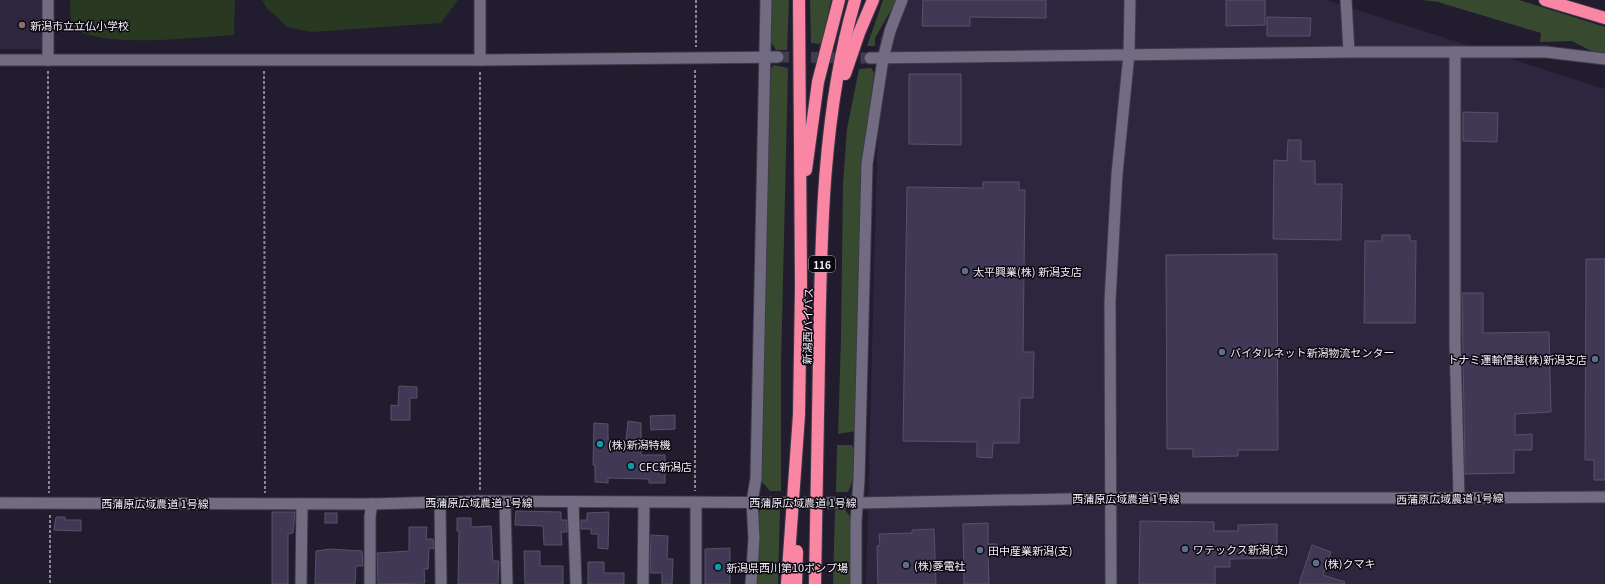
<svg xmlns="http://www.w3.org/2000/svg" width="1605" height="584" font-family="Georgia,'Noto Sans JP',serif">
  <rect width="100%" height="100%" fill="#221c2f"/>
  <g fill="#2e263e">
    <polygon points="0,0 43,0 44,49 0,49"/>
    <polygon points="904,0 1326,0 1605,89 1605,584 866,584 880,38"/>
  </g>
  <g fill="#283821">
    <path d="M 70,0 L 235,0 L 234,35 C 196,37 111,48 79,31 C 76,30 73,26 71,23 Z"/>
    <polygon points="262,0 458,0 441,23 311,32 287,27 266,7"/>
  </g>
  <g fill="#374a2f">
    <polygon points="771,0 789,0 787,50 776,50 771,42"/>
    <polygon points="810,0 831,0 822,44 811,43"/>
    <polygon points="883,0 897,0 875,38 875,46 867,46"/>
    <polygon points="1422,0 1519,0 1605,27 1605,54 1597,54 1572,41 1540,42 1541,33 1438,2"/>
    <path d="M 774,65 L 788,68 L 781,366 L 781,491 L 770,491 L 761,481 C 765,344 765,206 770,69 Z"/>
    <polygon points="871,68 874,73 864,160 856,431 838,434 841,338 843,183 847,129 859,69"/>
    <path d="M 837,445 L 852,445 C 859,460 855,478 848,492 L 836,492 Z"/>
    <polygon points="764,508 780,510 778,584 756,584 757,517 760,510"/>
    <polygon points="844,509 851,517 853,584 833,584 835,510"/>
  </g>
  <g fill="#413855" stroke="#585268">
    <polygon points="923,0 1046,0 1046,18 970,17 970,26 922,26"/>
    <polygon points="1226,0 1265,0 1265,25 1226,26"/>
    <polygon points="1267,17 1311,18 1310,36 1267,36"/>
    <polygon points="909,74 961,74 961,145 909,144"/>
    <polygon points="1463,112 1498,113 1497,142 1463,141"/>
    <polygon points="1288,140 1301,140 1301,161 1315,161 1315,184 1342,184 1341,240 1273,239 1274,160 1287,161"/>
    <polygon points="983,182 1019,182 1019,190 1025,190 1023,352 1034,352 1033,398 1020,398 1019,443 993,443 992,458 977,457 977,442 903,441 907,187 983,188"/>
    <polygon points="1382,235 1410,235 1410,241 1416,241 1415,323 1364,323 1365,241 1382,241"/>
    <polygon points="1277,254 1278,450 1238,450 1238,456 1193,457 1193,449 1167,449 1166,255"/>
    <polygon points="1586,259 1605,259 1605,480 1594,480 1594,460 1585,460"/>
    <polygon points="1462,293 1483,293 1483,333 1549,332 1551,412 1515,414 1515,435 1532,434 1532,450 1514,450 1514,473 1465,474"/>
    <polygon points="399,386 417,387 417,398 410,398 410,420 391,420 391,405 398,406"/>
    <polygon points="675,415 675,429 651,430 650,416"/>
    <polygon points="628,421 641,423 641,455 665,455 665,483 649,483 649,479 608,478 608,483 595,482 595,465 593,465 594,423 608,424 608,440 626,440"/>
    <polygon points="516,511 561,512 561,520 567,520 567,532 561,532 562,545 544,545 543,526 515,525"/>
    <polygon points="272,512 295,512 293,533 288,534 288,584 272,584"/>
    <polygon points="609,512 608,549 598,548 598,534 591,534 591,529 581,529 581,520 587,520 587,513"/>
    <rect x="325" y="513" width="12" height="10"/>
    <polygon points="56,517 65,517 65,520 81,520 81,531 54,530"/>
    <polygon points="457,518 471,518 471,527 491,526 493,561 499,561 498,584 458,584 459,531 457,531"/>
    <polygon points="1140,521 1214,522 1214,531 1238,531 1238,525 1277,524 1277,558 1230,559 1230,567 1215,567 1215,584 1139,584"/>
    <polygon points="988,523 988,544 997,544 998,555 988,555 989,584 964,584 963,524"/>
    <polygon points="409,527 427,527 426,539 433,539 434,549 429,548 428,569 424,569 425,583 378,584 377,553 409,551"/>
    <polygon points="934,529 936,584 878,584 877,546 880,545 879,534 912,533 912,530"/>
    <polygon points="651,535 668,536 667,559 673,559 672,584 662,584 662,573 650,573"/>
    <polygon points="1312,545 1331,552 1323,575 1345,582 1344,584 1299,584"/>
    <polygon points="730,548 730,584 705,584 705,549"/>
    <polygon points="330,549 362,551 363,566 356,566 355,584 315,584 316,551"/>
    <polygon points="524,551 540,551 540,566 563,566 563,584 525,584"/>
    <polygon points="588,562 604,562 604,573 624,573 624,584 588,584"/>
  </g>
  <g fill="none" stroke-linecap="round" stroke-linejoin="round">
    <polyline stroke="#413c4e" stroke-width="11" stroke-dasharray="11 5.5" stroke-linecap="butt" points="778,57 870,58"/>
    <defs>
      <g id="minor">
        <polyline points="48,0 48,60"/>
        <polyline points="480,0 480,60"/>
        <polyline points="1346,0 1349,52"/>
        <polyline points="1455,52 1455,343 1459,498"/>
        <polyline points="0,60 480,60 778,57"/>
        <polyline points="440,502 441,584"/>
        <polyline points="505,502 507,584"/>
        <polyline points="573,502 576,584"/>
        <polyline points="301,584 302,504"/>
        <polyline points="370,584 370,516 372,504"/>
        <polyline points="643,584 644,502"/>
        <polyline points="696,584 696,502"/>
        <polyline points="751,584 754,538 752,502 756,478 766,0"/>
        <polyline points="856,584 856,522 859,480 867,164 883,59 890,31 902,0"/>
      </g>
      <g id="tertiary">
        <polyline points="870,58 1349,52 1546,52 1605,59"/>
        <polyline points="0,503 372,504 480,501 857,503 1112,498 1459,498 1605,497"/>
        <polyline points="1111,584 1110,301 1117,174 1129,54 1130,0"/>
      </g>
      <g id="motorway">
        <polyline points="1545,0 1605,18"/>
        <polyline points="845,74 859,33 873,0"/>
        <polyline points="806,170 818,82 839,0"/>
        <polyline points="799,415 801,287 799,0"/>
        <path d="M 818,415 C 821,281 817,129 855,0"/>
      </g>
    </defs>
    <use href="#minor" stroke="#3f3a49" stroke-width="13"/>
    <use href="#tertiary" stroke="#3f3a49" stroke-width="13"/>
    <use href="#motorway" stroke="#3f3a49" stroke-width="14"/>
    <g stroke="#8b8797" stroke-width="2" stroke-dasharray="3 2" stroke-linecap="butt">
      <polyline points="696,0 696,47"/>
      <polyline points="695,70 695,491"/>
      <polyline points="48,71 49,493"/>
      <polyline points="264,71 265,493"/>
      <polyline points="480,490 480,70"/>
      <polyline points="50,515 50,584"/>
    </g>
    <use href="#minor" stroke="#726c82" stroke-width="11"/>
    <use href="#tertiary" stroke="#726c82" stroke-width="11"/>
    <use href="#motorway" stroke="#f986a3" stroke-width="12"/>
    <defs>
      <g id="motorway-bridge">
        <polyline points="787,584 799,415"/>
        <polyline points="796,584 797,551"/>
        <polyline points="815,584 818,415"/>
      </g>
    </defs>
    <use href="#motorway-bridge" stroke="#3f3a49" stroke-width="14" stroke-linecap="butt"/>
    <use href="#motorway-bridge" stroke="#f986a3" stroke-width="12"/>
  </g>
  <circle fill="#8d6e63" stroke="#0b0810" stroke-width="1.5" cx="22" cy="25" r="4"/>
  <g fill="#5c6f8a" stroke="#0b0810" stroke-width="1.5">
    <circle cx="965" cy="271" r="4"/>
    <circle cx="1222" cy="352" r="4"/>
    <circle cx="1595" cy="359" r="4"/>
    <circle cx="1185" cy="549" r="4"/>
    <circle cx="980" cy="550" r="4"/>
    <circle cx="1316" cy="563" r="4"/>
    <circle cx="906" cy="565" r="4"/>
  </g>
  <g fill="#0f9aa8" stroke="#0b0810" stroke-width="1.5">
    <circle cx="600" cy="444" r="4"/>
    <circle cx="631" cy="466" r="4"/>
    <circle cx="718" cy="567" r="4"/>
  </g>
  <g text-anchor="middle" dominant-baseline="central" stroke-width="3" stroke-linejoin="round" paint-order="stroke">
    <rect fill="#0b0810" stroke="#adaab5" stroke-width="1" x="809" y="256" width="26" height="16" rx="3"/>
    <g font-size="10" font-weight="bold" fill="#f2effc">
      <text x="822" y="264">116</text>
    </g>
    <g font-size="11" fill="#f2effc" stroke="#0b0810" text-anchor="start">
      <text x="30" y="25">新潟市立立仏小学校</text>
      <text x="973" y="271">太平興業(株) 新潟支店</text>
      <text x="1230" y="352">バイタルネット新潟物流センター</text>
      <text x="1587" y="359" text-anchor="end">トナミ運輸信越(株)新潟支店</text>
      <text x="608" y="444">(株)新潟特機</text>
      <text x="639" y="466">CFC新潟店</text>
      <text x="1193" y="549">ワテックス新潟(支)</text>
      <text x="988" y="550">田中産業新潟(支)</text>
      <text x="1324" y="563">(株)クマキ</text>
      <text x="914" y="565">(株)菱電社</text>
      <text x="726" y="567">新潟県西川第10ポンプ場</text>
    </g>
    <g font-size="11" fill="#f2effc" stroke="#0b0810">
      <text transform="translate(807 326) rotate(-89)">新潟西バイパス</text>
      <text x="1126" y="498">西蒲原広域農道 1号線</text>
      <text transform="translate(1450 498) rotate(-1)">西蒲原広域農道 1号線</text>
      <text x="479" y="502">西蒲原広域農道 1号線</text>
      <text x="803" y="502">西蒲原広域農道 1号線</text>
      <text x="155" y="503">西蒲原広域農道 1号線</text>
    </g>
  </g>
</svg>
